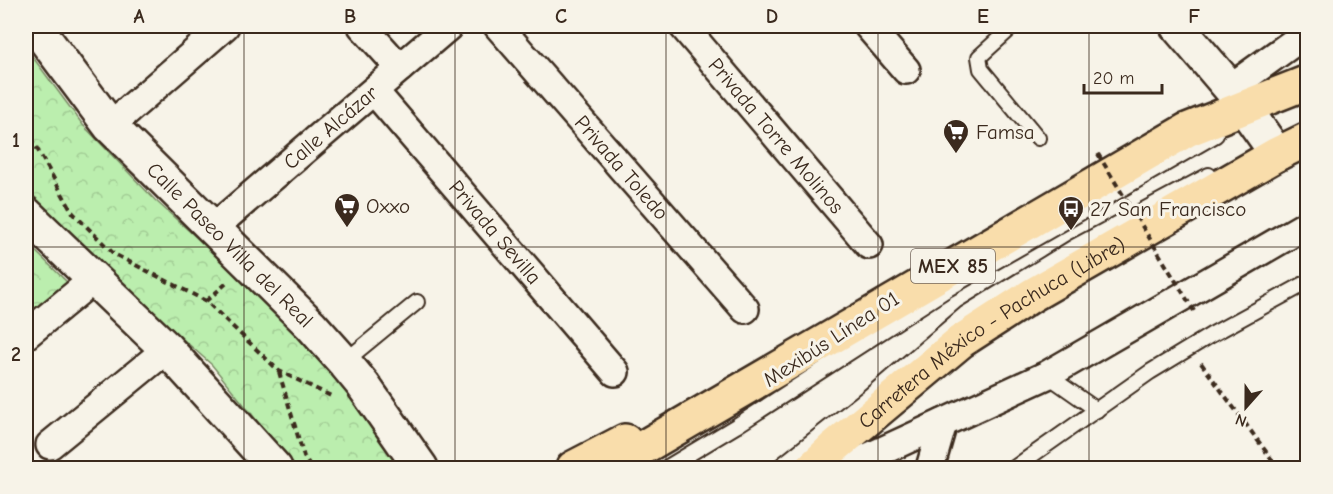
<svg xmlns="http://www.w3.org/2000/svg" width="1333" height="494" font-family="'Comic Neue',sans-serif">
  <defs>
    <pattern id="park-crowns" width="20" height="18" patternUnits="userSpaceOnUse" patternTransform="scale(1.5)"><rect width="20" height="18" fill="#bbeeae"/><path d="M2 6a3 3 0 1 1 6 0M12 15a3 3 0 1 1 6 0" fill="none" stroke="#a2cc95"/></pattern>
  </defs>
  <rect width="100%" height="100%" fill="#f7f3e8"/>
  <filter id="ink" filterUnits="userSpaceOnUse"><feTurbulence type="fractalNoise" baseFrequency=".0167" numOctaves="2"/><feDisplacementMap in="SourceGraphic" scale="12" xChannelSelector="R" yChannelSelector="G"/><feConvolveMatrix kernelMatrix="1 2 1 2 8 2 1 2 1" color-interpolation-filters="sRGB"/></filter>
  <g filter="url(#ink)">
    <g fill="url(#park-crowns)" stroke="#7b8c66" stroke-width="1.5">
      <polygon points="26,48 83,125 155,200 261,296 308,346 408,468 295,468 212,365 113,277 26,188"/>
      <polygon points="26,242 70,285 26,319"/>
    </g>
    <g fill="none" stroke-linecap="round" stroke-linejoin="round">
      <defs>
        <g id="service">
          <polyline points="1013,26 979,57 981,69 1038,138"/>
          <polyline points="344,362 417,302"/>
          <polyline points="1047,375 1097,410"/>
          <polyline points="666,468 736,426 946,290 1216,135"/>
          <polyline points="778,468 869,396 965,314 1074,247 1209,175"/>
          <polyline points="1014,468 1150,372 1211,335 1308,282"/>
          <polyline points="1307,468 1308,468"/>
        </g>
        <g id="minor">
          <polyline points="362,26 400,68"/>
          <path id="s1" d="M 498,26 L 745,309"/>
          <path id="s2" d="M 683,26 L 869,245"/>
          <polyline points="868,26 906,70"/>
          <polyline points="1230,88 1308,32"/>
          <path id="s3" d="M 374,91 L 615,372"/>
          <polyline points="110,126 225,26"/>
          <path id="s4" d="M 212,229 L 449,26"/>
          <polyline points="26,335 94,279"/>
          <polyline points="50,445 167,349"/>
          <polyline points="845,468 1047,375 1308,224"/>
          <polyline points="930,468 943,423"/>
        </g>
        <g id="tertiary">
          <path id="s5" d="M 35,26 L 110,126 L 311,325 L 344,362 L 363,385 L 421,468"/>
          <polyline points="26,214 167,349 275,468"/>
        </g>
        <polyline id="secondary" points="1177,26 1230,88 1277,154"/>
        <g id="primary">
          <polyline points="573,468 625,441"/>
          <polyline points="608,468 1187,130 1308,82"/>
          <path id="s6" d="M 812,468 L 833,448 L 961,341 L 1032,295 L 1277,154 L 1308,139"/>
        </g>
      </defs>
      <use href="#service" stroke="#3b2a1e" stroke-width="18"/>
      <use href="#minor" stroke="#3b2a1e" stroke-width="32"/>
      <use href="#tertiary" stroke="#3b2a1e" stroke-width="38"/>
      <use href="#secondary" stroke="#3b2a1e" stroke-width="38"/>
      <use href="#primary" stroke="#3b2a1e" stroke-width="38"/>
      <g stroke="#3b2a1e" stroke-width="4" stroke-dasharray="6 4.5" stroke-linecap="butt">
        <polyline points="26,129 73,213 114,254 206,301 279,371 333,397"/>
        <polyline points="206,301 228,282"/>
        <polyline points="1201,363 1278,468"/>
        <polyline points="279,372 304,457 311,468"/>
      </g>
      <use href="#service" stroke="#f7f3e8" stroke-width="14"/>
      <use href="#minor" stroke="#f7f3e8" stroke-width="27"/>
      <use href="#tertiary" stroke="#f7f3e8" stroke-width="33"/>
      <use href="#secondary" stroke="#f7f3e8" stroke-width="33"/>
      <use href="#primary" stroke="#f9ddab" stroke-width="33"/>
      <polyline stroke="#3b2a1e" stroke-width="4" stroke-dasharray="6 4.5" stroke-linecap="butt" points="1098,154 1194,311"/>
    </g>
  </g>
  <path fill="none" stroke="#3b2a1e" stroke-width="1.5" stroke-opacity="0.55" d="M 244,26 L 244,468M 455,26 L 455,468M 666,26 L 666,468M 878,26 L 878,468M 1089,26 L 1089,468M 26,247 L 1308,247"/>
  <defs>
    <symbol id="supermarket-pin" viewBox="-11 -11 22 30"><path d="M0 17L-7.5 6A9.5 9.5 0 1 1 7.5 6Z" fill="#3b2a1e" stroke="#f7f3e8"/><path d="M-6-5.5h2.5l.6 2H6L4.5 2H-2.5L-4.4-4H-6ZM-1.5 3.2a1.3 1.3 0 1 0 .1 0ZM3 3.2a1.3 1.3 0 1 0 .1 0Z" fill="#fff"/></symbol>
    <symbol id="bus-pin" viewBox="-11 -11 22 30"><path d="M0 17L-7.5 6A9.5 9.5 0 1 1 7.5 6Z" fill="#3b2a1e" stroke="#f7f3e8"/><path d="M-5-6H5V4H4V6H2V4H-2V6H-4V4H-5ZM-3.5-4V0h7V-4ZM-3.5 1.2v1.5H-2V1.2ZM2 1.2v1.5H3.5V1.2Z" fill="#fff"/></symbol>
  </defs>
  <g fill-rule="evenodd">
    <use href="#supermarket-pin" x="941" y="117" width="30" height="40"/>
    <use href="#supermarket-pin" x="332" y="191" width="30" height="40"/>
    <use href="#bus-pin" x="1056" y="194" width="30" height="40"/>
  </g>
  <g text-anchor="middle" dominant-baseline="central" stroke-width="6" stroke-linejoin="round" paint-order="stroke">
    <rect fill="#f7f3e8" stroke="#73665b" stroke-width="1.5" x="911" y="249" width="84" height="34" rx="4.5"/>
    <g font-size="20" font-weight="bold" fill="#3b2a1e">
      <text x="953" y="266">MEX 85</text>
    </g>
    <g font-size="21" fill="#3b2a1e" stroke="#f7f3e8">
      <text stroke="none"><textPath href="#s4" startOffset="156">Calle Alcázar</textPath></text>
      <text stroke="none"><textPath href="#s2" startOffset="144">Privada Torre Molinos</textPath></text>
      <text stroke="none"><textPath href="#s1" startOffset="188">Privada Toledo</textPath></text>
      <text stroke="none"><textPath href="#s3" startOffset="186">Privada Sevilla</textPath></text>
      <text stroke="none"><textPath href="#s5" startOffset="294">Calle Paseo Villa del Real</textPath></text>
      <text stroke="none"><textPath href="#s6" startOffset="226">Carretera México - Pachuca (Libre)</textPath></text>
      <text transform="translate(831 339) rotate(-33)">Mexibús Línea 01</text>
    </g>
    <g font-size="21" fill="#3b2a1e" stroke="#f7f3e8" text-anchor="start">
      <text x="976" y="132">Famsa</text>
      <text x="366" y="206">Oxxo</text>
      <text x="1090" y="209">27 San Francisco</text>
    </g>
  </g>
  <rect width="1333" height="494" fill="none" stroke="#f7f3e8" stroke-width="66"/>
  <g transform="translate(1246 407) rotate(201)" stroke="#f7f3e8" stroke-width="4.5" paint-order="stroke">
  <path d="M0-4.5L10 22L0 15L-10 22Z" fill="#3b2a1e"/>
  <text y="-9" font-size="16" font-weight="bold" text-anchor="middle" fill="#3b2a1e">N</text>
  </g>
  <path d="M1084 84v9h78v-9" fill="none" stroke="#3b2a1e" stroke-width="3"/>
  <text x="1093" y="84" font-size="18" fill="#3b2a1e" stroke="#f7f3e8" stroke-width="4.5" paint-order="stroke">20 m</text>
  <rect x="33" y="33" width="1267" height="428" fill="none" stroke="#3b2a1e" stroke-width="2"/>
  <g font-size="20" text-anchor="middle" font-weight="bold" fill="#3b2a1e">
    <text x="139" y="23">A</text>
    <text x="350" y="23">B</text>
    <text x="561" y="23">C</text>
    <text x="772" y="23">D</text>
    <text x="983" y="23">E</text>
    <text x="1194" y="23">F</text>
    <text x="16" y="147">1</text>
    <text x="16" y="361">2</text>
  </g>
</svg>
